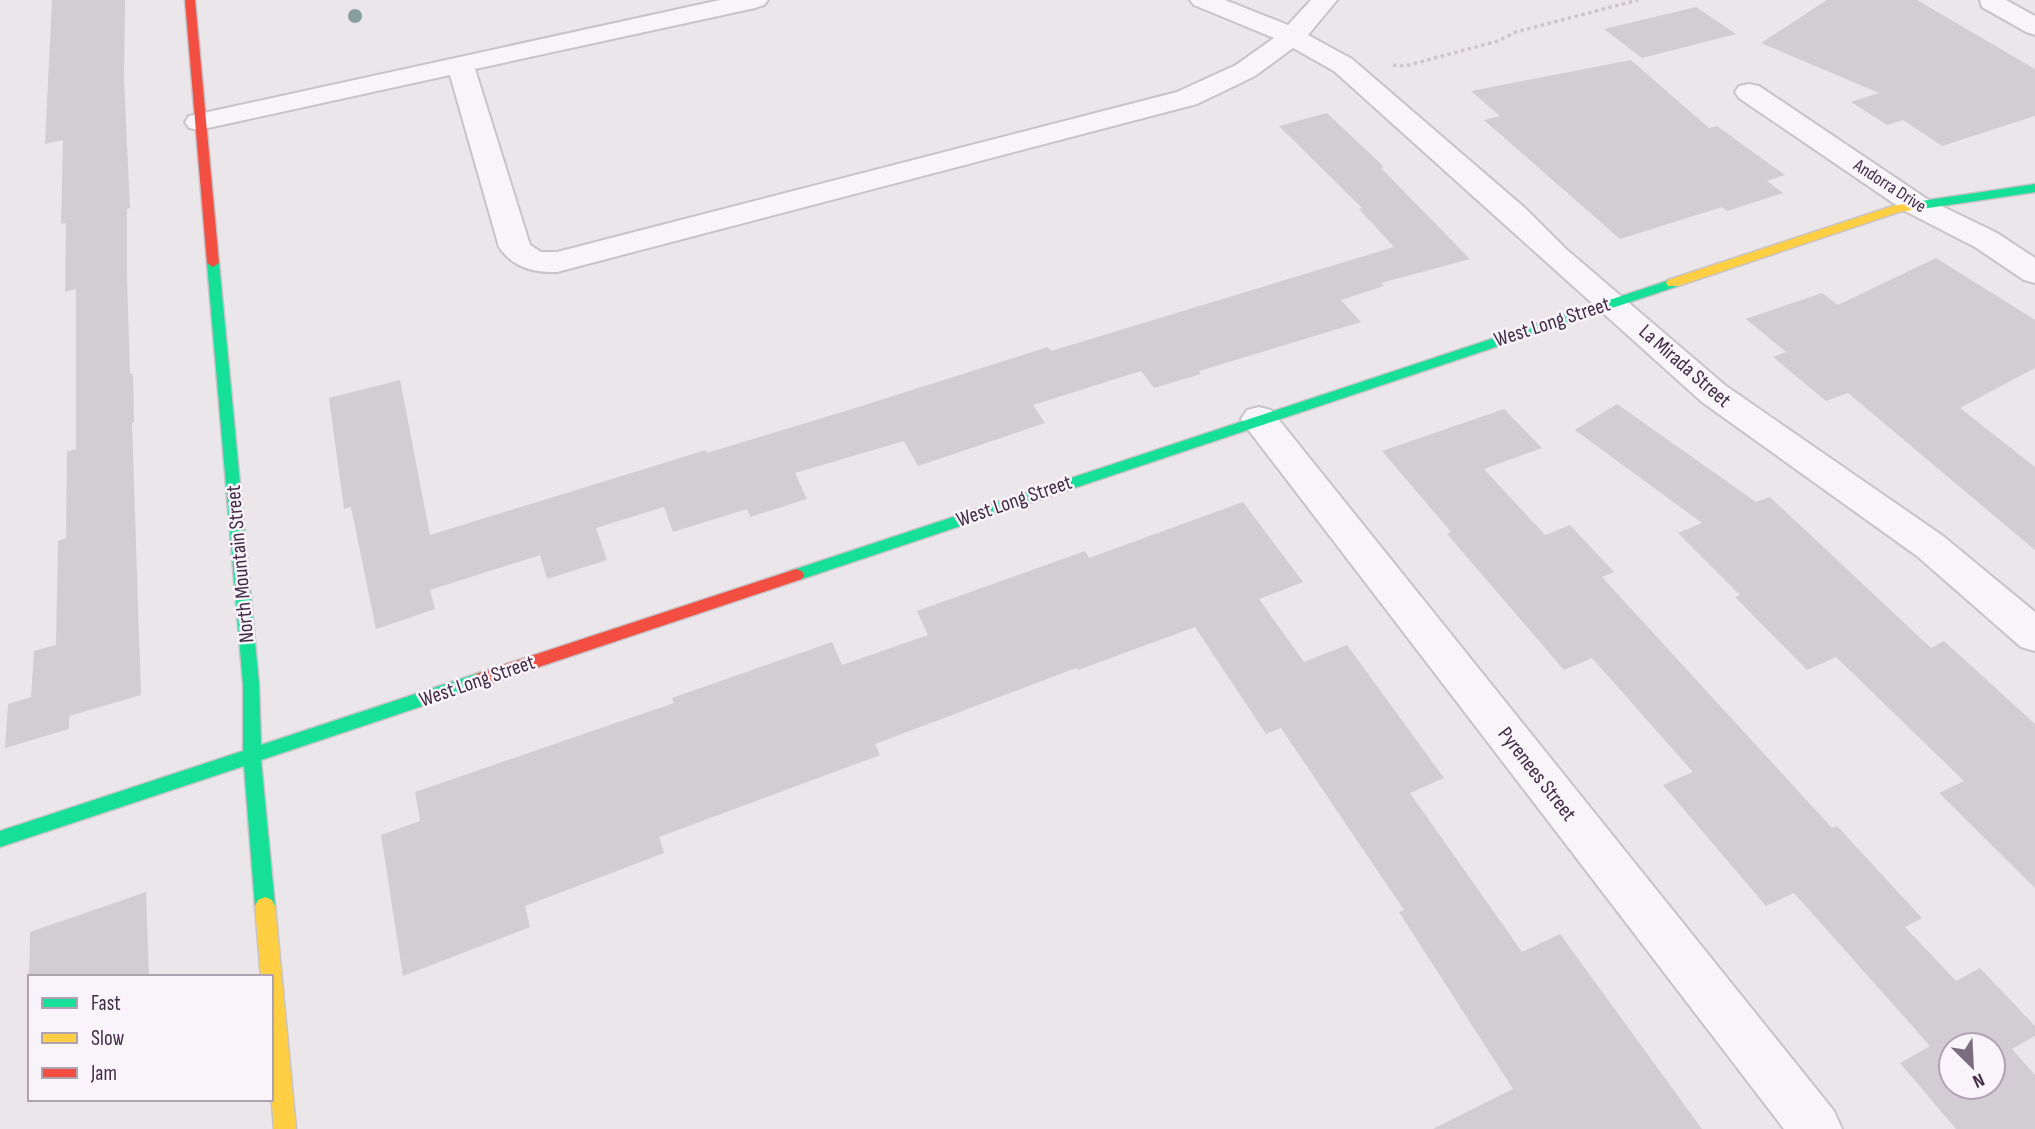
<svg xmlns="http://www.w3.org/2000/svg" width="2035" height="1129" font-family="'Sofia Sans Condensed',sans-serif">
  <rect width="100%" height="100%" fill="#eae6ea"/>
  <g fill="#d2cdd2" fill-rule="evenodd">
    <polygon points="52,0 125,0 124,80 130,208 127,209 127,277 130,374 133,374 134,422 132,423 141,695 69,716 69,729 5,748 8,704 31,697 34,651 56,645 58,541 66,538 67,452 76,449 76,289 65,292 66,223 61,224 63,140 45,144"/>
    <polygon points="1827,0 1917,0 2035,69 2035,116 1942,146 1903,120 1887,125 1851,102 1879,93 1761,43"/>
    <polygon points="1696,7 1736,34 1642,58 1604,29"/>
    <polygon points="1631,60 1709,128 1717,126 1785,175 1767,181 1783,193 1727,211 1722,207 1620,239 1484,120 1500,116 1471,91"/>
    <polygon points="1327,113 1384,167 1381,168 1470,259 1381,283 1384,286 1341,300 1361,322 1199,371 1201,374 1154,388 1141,371 1033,405 1045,423 918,466 904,441 795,473 807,499 750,517 747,509 673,532 664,507 596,528 607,560 547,579 540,555 430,590 435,609 376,629 351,507 344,509 329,398 400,380 430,535 706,450 707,453 852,409 1048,347 1051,351 1394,247 1359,209 1362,208 1279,126"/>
    <polygon points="1936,258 2035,320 2035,368 1960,408 2035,467 2035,550 1848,393 1826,401 1773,357 1786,352 1746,319 1822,293 1838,305"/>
    <polygon points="1617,404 1756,502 1770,497 1931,648 1944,641 2035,724 2035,888 1939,793 1964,781 1836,657 1807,670 1735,597 1740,595 1678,533 1702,523 1575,430"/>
    <path d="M 1504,409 L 1542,448 L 1484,469 L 1545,535 L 1570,525 L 1614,572 L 1602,577 L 1832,828 L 1837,826 L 1922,918 L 1905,927 L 1956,981 L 1980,968 L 2035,1026 L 2035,1036 L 2012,1049 L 2035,1075 L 2035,1129 L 1956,1129 L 1900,1063 L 1930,1046 L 1794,893 L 1766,906 L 1663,785 L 1693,772 L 1592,658 L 1564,670 L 1447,534 L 1451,532 L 1382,451 ZM 1951,1045 L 1993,1045 L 1993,1087 L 1951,1087 Z"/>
    <polygon points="1243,502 1303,582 1259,599 1304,662 1347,645 1444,778 1410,793 1522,952 1560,934 1702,1129 1433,1129 1513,1089 1399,912 1404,910 1281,728 1266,734 1195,627 1078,670 1076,668 875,744 880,755 659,837 664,853 525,906 530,927 403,976 381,835 420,821 415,792 674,703 672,698 832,642 842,665 928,635 917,611 1085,551 1089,558"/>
    <polygon points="146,892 149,977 29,977 30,932"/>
  </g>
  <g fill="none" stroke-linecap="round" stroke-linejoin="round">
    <defs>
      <g id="street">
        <path d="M 720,0 L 768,0 L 764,5 L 755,8 L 475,69 L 530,245 L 541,252 L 557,252 L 1177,92 L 1236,65 L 1274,38 L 1194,5 L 1190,0 L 1225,0 L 1288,25 L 1311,0 L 1337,0 L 1308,35 L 1352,59 L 1526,209 L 1566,249 L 1726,386 L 1943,536 L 2035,612 L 2035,651 L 2021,647 L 1917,556 L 1702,402 L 1334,71 L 1293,48 L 1255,76 L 1197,104 L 557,272 C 534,273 512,267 499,247 L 450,75 L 199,130 L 189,128 L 185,122 L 189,116 L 199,114 Z"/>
        <polygon points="1980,0 2006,0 2035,16 2035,35 2026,32 1982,7"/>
        <polygon points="1749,84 1759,86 1927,199 1997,233 2035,258 2035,283 2024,280 1975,247 1905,211 1739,98 1735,92 1739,86"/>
        <polygon points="1259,407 1271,410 1834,1111 1842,1129 1784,1129 1247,428 1241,419 1247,410"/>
      </g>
      <g id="fast">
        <polygon points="2035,184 2035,192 1915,210 1909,206 1915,202"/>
        <polygon points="213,259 219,263 259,684 261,745 482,672 488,674 490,679 488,684 261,760 275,906 272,912 265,915 258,912 255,906 244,766 0,847 0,831 243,751 243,684 207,263"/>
        <polygon points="1673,279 1678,280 1678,286 802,579 790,579 788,575 790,571"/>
      </g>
      <g id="slow">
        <polygon points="1915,202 1919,203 1919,209 1899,212 1678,286 1668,286 1666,283 1668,280 1893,206"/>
        <polygon points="265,897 272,900 275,906 296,1129 274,1129 271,1092 271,977 261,977 255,906 258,900"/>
      </g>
      <g id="jam">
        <polygon points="185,0 195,0 219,263 213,267 207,263"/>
        <polygon points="796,569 802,571 804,575 802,579 482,686 476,684 474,679 476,674 482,672"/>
      </g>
    </defs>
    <use href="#street" stroke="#c7c3c8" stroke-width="4"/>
    <use href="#fast" stroke="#c7c3c8" stroke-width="3"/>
    <use href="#slow" stroke="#c7c3c8" stroke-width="3"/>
    <use href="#jam" stroke="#c7c3c8" stroke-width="3"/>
    <polyline stroke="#ccc6cc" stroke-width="3.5" stroke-dasharray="3.5 3.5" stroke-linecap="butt" points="1393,65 1405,66 1498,41 1516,32 1638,0"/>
    <use href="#street" fill="#f7f5f7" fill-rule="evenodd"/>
    <use href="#fast" fill="#16e098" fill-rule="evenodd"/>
    <use href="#slow" fill="#ffcf43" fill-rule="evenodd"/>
    <use href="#jam" fill="#f24e42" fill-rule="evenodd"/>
  </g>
  <circle fill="#889d9f" cx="355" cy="16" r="7"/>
  <g text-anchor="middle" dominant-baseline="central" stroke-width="5" stroke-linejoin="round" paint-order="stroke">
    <g font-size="18" fill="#412a46" stroke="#f8f4f9">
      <text transform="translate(1890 186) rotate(33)">Andorra Drive</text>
    </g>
    <g font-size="21" fill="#412a46" stroke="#f8f4f9">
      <text transform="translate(1552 322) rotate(-18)">West Long Street</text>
      <text transform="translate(1685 366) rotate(41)">La Mirada Street</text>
      <text transform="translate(1014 501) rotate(-19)">West Long Street</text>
      <text transform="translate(240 564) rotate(-95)">North Mountain Street</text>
      <text transform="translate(477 681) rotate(-19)">West Long Street</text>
      <text transform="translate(1537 774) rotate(52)">Pyrenees Street</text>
    </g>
  </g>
  <rect x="28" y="975" width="245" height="126" fill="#f8f4f9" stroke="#afa3b1" stroke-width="2"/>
  <rect x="42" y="998" width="35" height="10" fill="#16e098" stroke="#afa3b1" stroke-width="2"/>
  <text x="91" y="1010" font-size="21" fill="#412a46">Fast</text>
  <rect x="42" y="1033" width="35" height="10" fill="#ffcf43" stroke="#afa3b1" stroke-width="2"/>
  <text x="91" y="1045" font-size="21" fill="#412a46">Slow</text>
  <rect x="42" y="1068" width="35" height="10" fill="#f24e42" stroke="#afa3b1" stroke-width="2"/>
  <text x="91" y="1080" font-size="21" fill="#412a46">Jam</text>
  <g transform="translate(1972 1066) rotate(156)"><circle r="33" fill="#f8f4f9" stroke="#afa3b1" stroke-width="2"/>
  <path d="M0-5L12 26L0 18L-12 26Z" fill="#7c6c7f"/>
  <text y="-10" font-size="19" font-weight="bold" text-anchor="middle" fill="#412a46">N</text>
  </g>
</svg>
